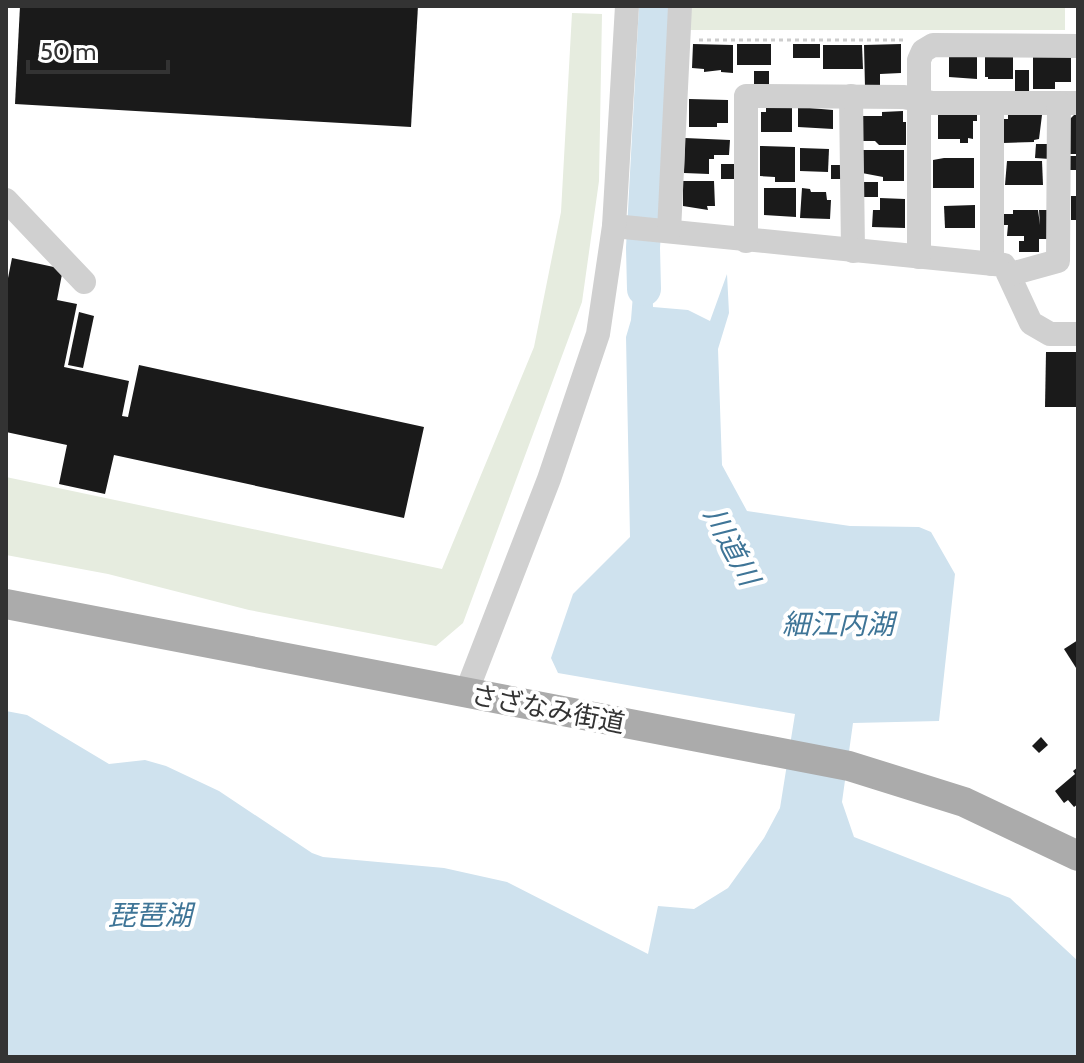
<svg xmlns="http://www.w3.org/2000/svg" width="1084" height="1063" font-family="Cabin,'Noto Sans JP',sans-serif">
  <rect width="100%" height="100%" fill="#fff"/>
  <g fill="#e6ecdf">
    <polygon points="690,6 1065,6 1065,30 688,30"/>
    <polygon points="572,13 602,14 599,181 582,302 463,623 436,646 249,610 108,574 6,555 6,477 442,569 534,347 561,212"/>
  </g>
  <polygon fill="#cfe2ee" points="651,243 653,307 688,310 710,321 727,274 729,313 718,349 722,465 747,511 850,526 919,527 931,532 955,574 939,721 853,723 842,802 854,837 1010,898 1078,961 1078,1057 6,1057 6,711 27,715 109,764 145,760 166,766 219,791 312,853 323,857 444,868 507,882 648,954 658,906 694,909 728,888 764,838 780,808 795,714 558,673 551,658 573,594 630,537 626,337 631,320 637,244"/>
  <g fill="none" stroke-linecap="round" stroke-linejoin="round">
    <polyline stroke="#cfe2ee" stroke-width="34" points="644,289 643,248 656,6"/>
  </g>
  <g fill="#1a1a1a">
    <polygon points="20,6 418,6 411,127 15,104"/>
    <polygon points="693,44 733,45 733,73 721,72 721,70 704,72 704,69 692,68"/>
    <rect x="737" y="44" width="34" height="21"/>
    <rect x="793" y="44" width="27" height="14"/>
    <polygon points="901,44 901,73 880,74 880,86 865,87 864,45"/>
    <polygon points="823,45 862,45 863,69 823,69"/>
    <polygon points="949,56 977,56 977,79 949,77"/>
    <polygon points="985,57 1013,57 1013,79 988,79 988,77 985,77"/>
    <polygon points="1033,57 1071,57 1071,82 1055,82 1055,89 1033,89"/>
    <rect x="1015" y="70" width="14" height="22"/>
    <polygon points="754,71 769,71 769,86 754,87"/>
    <polygon points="689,99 728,100 728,123 717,123 717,127 689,127"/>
    <polygon points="798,107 833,110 833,129 798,127"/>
    <polygon points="766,108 792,108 792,132 761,132 761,112 766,112"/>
    <polygon points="903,111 903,122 906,122 906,145 879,145 875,141 862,141 862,116 882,116 882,112"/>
    <polygon points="938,112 977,115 977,121 973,121 973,139 968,138 968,143 960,143 960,139 938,139"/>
    <polygon points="1077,112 1078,154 1068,154 1069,120"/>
    <polygon points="1008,113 1042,115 1039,139 1034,140 1034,142 1003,143 1002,119 1008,119"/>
    <polygon points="685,138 730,140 729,155 714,155 714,159 709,159 709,174 684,173"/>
    <polygon points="1036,144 1050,144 1050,159 1035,158"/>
    <polygon points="760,146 795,147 795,182 775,182 775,177 760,176"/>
    <polygon points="800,148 829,149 828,172 800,171"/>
    <polygon points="862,150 904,150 904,181 883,181 883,177 862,173"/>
    <rect x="1068" y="156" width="10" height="14"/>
    <polygon points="944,158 974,158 974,188 933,188 933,160"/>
    <polygon points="1007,161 1042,161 1043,185 1005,185"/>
    <polygon points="721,164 735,164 734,179 721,179"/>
    <rect x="831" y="165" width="10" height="14"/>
    <polygon points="683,181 714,181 715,206 707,206 708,210 683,206"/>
    <rect x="862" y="182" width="16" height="15"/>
    <polygon points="764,188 796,188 796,217 764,215"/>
    <polygon points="802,188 810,189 811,192 826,192 827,200 831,200 830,219 800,218"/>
    <rect x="1071" y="196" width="7" height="24"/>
    <polygon points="880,198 905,199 905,228 872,227 873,210 880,210"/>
    <polygon points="975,205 975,228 945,228 944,206"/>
    <polygon points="1013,210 1038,210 1040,225 1039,210 1050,210 1050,239 1039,239 1039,252 1019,252 1019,241 1024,241 1024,236 1007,236 1008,225 1002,225 1002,214 1013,214"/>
    <polygon points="12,258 63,269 57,300 77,304 64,367 129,381 122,416 128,417 139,365 424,427 404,518 114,455 105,494 59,484 67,445 6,432 6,288"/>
    <polygon points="79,312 94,316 83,368 68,365"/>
    <polygon points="1046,352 1078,352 1078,407 1045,407"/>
    <polygon points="1078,640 1078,671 1064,649"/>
    <polygon points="1041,737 1048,745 1039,753 1032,746"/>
    <polygon points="1078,767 1078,804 1074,807 1068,800 1064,803 1055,791 1075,774 1073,771"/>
  </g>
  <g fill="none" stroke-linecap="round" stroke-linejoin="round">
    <polyline stroke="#cdcdcd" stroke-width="3" stroke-dasharray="4 4" stroke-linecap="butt" points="699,40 907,40"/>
    <g stroke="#d0d0d0" stroke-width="24">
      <polyline points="851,96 853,251"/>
      <polyline points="992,103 992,264"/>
      <polyline points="6,200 84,282"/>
      <polyline points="614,226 1004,265 1031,323 1050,334 1078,334"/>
      <polyline points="669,231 680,6"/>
      <polyline points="746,241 746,96 904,97 932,103 1078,103"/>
      <polyline points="919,257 919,60 923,51 933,45 1078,46"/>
      <polyline points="1011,274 1058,261 1059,103"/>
      <polyline points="466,693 549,479 598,334 614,226 627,6"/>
    </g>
    <polyline stroke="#ababab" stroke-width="30" points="6,604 849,766 964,802 1078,856"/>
  </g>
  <g text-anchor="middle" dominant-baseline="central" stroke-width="8" stroke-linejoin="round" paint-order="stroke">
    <g font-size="26" fill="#333" stroke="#fff">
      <text transform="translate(548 709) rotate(11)">さざなみ街道</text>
    </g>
    <g font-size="28" font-style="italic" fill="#3f7597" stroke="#fff">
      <text transform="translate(732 546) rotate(62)">川道川</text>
      <text x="838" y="624">細江内湖</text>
      <text x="150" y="915">琵琶湖</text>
    </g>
  </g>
  <rect width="1084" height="1063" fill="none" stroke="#333333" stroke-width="16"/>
  <path d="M28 60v12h140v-12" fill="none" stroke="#333333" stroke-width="4"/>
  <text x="40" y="60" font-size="24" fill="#333333" stroke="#ffffff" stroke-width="6" paint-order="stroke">50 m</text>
</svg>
